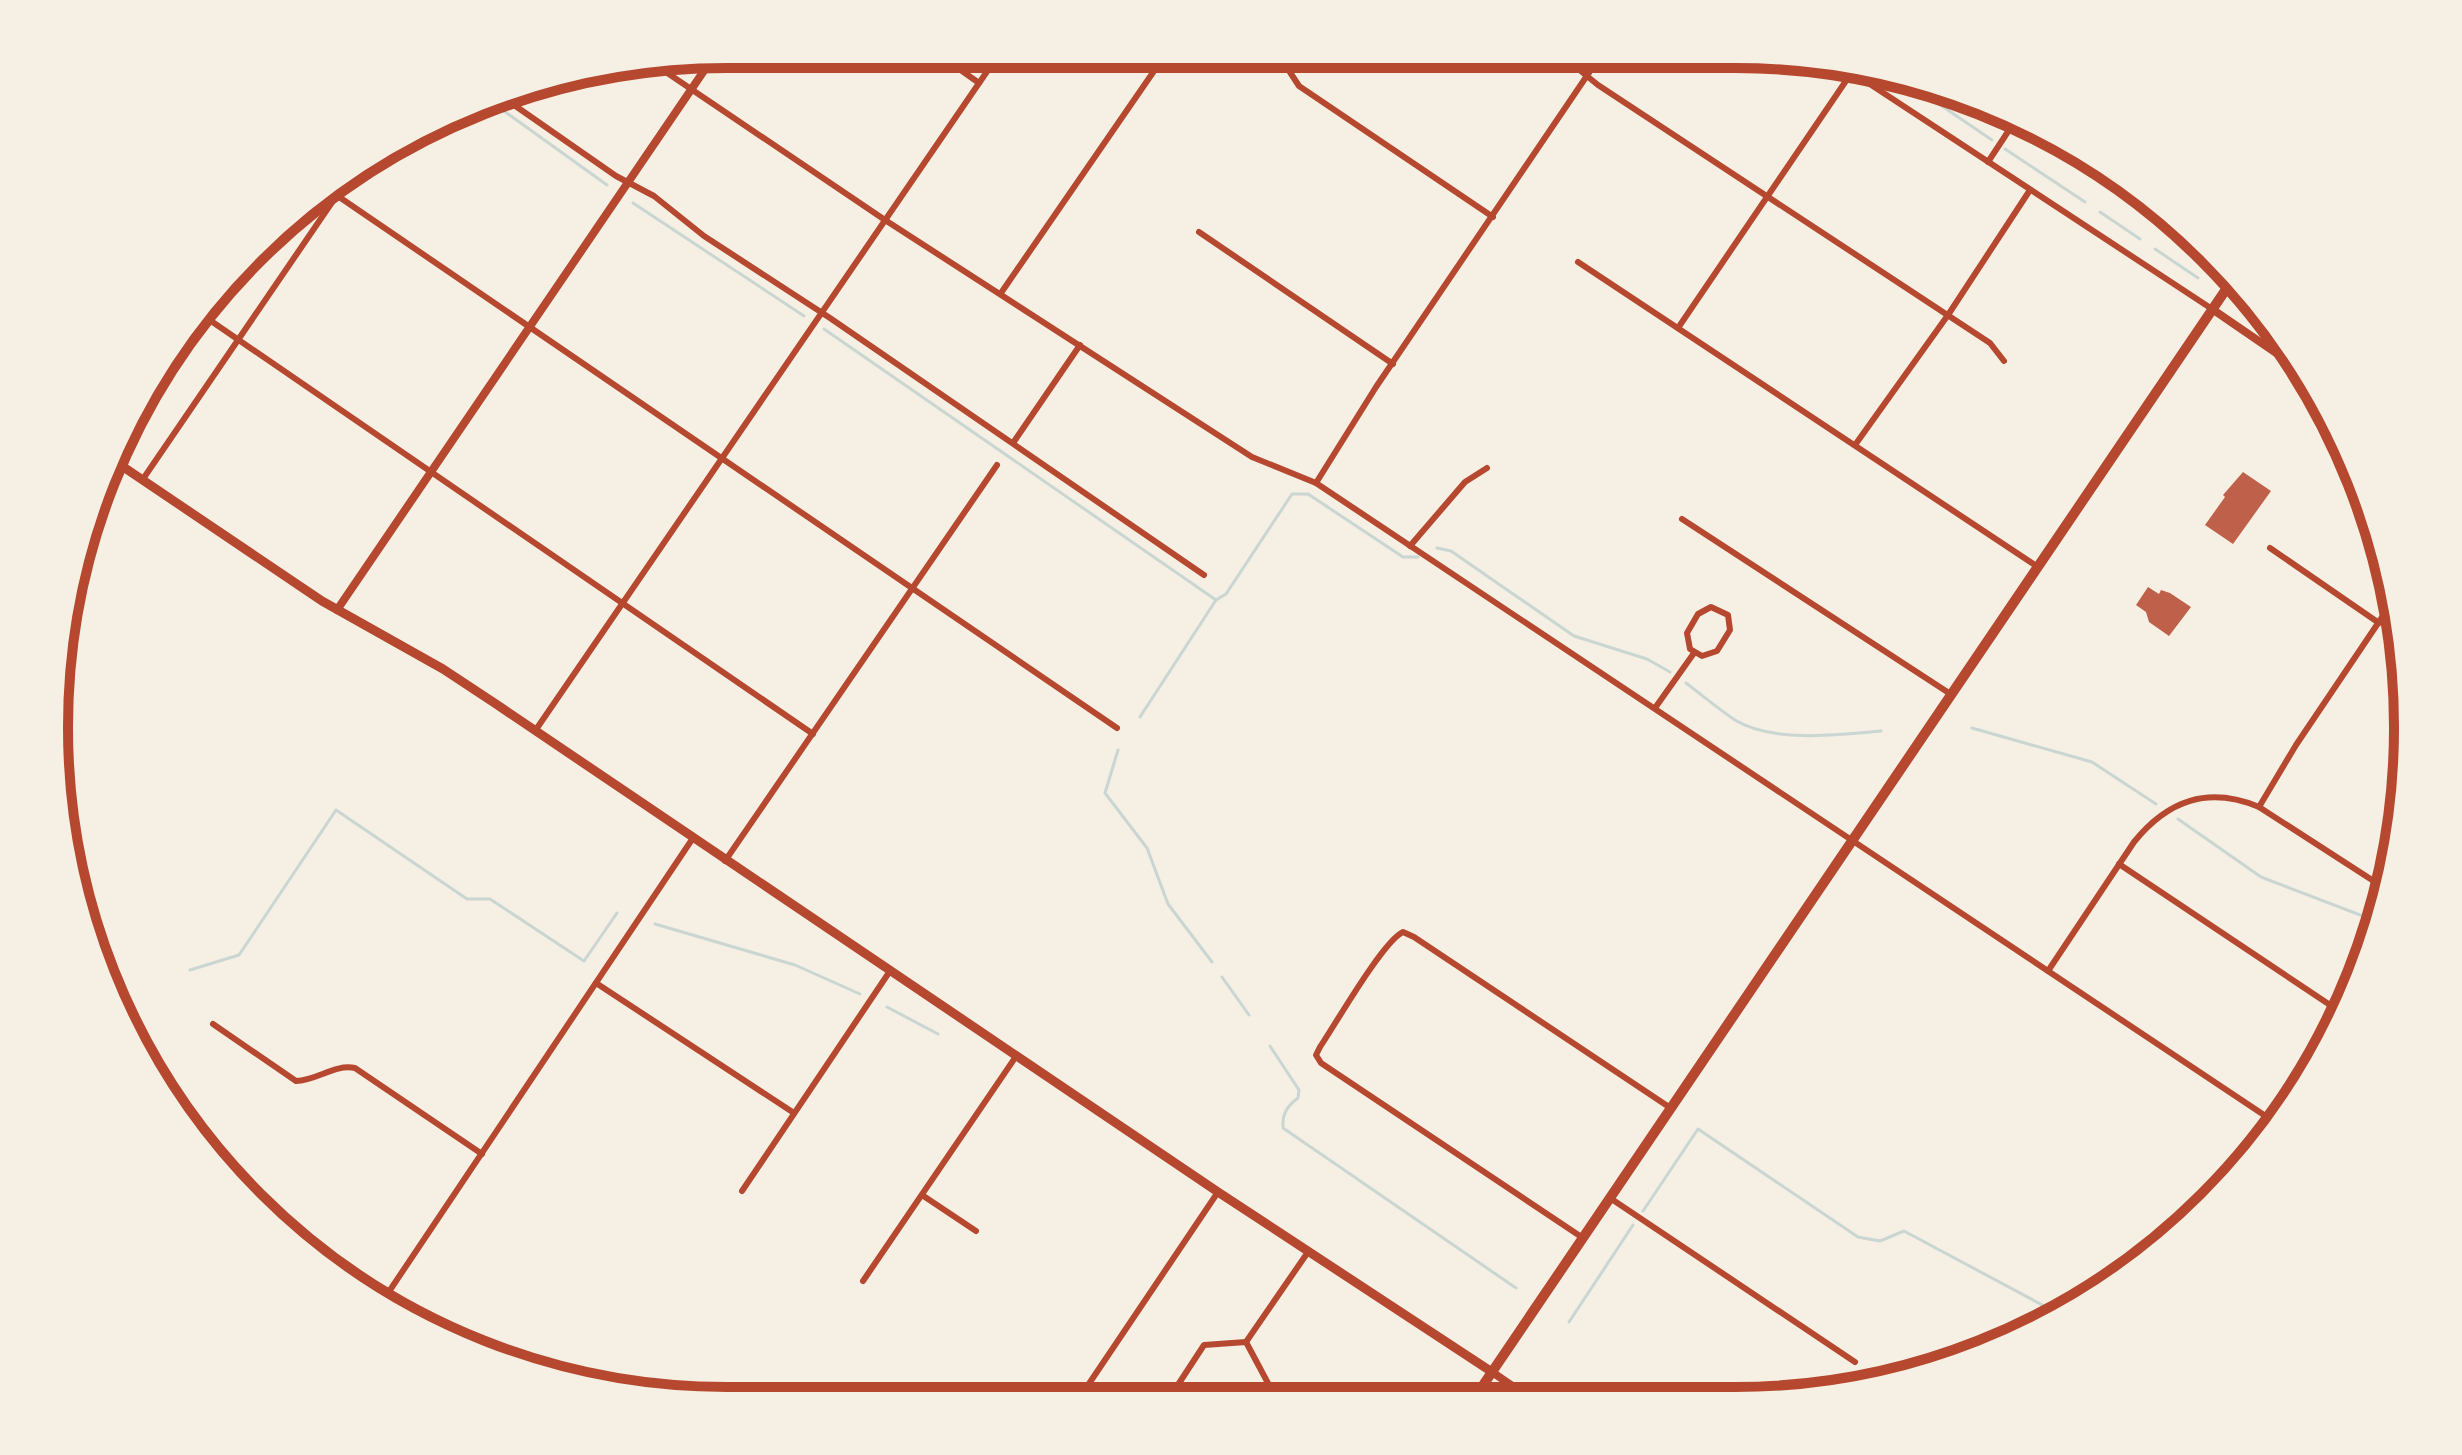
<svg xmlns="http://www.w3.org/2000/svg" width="2462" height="1455" font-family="'Alegreya Sans',sans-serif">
  <rect width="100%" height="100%" fill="#f6efe4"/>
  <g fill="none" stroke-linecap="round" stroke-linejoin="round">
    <g stroke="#c9d6d2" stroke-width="3">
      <polyline points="1905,81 1992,140"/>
      <polyline points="490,101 607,185"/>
      <polyline points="2005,149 2085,202"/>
      <polyline points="633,203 804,316"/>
      <polyline points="2100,212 2140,239"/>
      <polyline points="2155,249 2198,278"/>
      <polyline points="2249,311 2275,329"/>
      <polyline points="824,329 1216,600 1226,594 1292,494 1308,494 1403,557 1418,557"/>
      <polyline points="1437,548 1451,551 1574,636 1647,659 1670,672"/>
      <path d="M 1686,683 C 1702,695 1718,709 1735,720 C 1772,743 1840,735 1881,731"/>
      <polyline points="1140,717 1216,600"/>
      <polyline points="1972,728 2092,762 2156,804"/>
      <polyline points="1118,750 1105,793 1147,848 1168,904 1212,962"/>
      <polyline points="2178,819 2261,877 2376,921"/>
      <polyline points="655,924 795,965 860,994"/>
      <polyline points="190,970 239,955 336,810 467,899 490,899 584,961 617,913"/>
      <polyline points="1222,977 1249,1015"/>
      <polyline points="887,1007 938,1034"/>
      <path d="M 1270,1046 L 1299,1090 L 1298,1098 C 1287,1106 1282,1114 1283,1128 L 1516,1288"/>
      <polyline points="1643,1211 1698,1129 1858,1237 1880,1241 1904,1231 2061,1315"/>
      <polyline points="1569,1322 1633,1225"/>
    </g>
  </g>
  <g fill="#bf614a">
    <polygon points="2243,472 2271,491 2233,544 2205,525 2225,497 2223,495"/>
    <polygon points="2148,587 2159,594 2161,590 2170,593 2191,607 2169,636 2149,622 2146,612 2136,605"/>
  </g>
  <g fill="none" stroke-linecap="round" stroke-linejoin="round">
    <g stroke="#b5482f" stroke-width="6">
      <polyline points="938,54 979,83"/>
      <polyline points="1561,55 1598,85 1990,343 2004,361"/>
      <polyline points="657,66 885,220 1252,457 1316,483 2276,1123"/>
      <polyline points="1286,66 1299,86 1493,217"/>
      <polyline points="1847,69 2212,309"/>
      <polyline points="514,105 616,176 654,196 704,236 830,318 1204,575"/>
      <polyline points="1988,162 2015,121"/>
      <polyline points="326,188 1117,728"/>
      <polyline points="1199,232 1393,364"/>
      <polyline points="1578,262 2038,567"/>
      <polyline points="1001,293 1154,71"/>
      <polyline points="198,312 813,734"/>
      <polyline points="1678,328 1852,72"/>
      <polyline points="1013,443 1080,345"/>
      <polyline points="1855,445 1948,315 2030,190"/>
      <polyline points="143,479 350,176"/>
      <polyline points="1316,483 1376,387 1601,55"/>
      <polyline points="1682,519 1952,695"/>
      <polyline points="1410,546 1465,482 1487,468"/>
      <polyline points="2270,548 2379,623"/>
      <polygon points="1711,607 1728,615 1730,630 1717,651 1702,656 1690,649 1687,633 1698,614"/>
      <polyline points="1655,708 1694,653"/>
      <polyline points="535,731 999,54"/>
      <polyline points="2259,807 2296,745 2395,598"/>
      <polyline points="725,861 997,465"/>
      <polyline points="2119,864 2342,1013"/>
      <path d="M 2048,971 L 2134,842 C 2168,800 2208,786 2259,807 L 2386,889"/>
      <polyline points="596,983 794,1113"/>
      <path d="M 213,1024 L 296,1081 C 318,1080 334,1064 355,1068 L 482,1154"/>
      <polyline points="742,1191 890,971"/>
      <polyline points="922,1195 976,1231"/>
      <polyline points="1610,1198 1855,1362"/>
      <path d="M 1583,1238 L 1321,1063 L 1316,1055 L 1320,1047 C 1335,1025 1383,941 1403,932 L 1414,937 L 1672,1109"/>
      <polyline points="863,1281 1017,1055"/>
      <polyline points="382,1302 693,838"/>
      <polyline points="1246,1342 1308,1252"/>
      <polyline points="768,1395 783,1400"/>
      <polyline points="1078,1400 1218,1192"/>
      <polyline points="1168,1400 1204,1345 1246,1342 1277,1400"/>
    </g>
    <g stroke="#b5482f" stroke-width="8">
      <polyline points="2212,309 2304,372"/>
      <polyline points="337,610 714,56"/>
      <polyline points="1492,1372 1533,1400"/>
    </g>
    <polyline stroke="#b5482f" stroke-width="9" points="116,462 322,601 443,669 496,704 1218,1192 1492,1372"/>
    <polyline stroke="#b5482f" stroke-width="10" points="1473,1400 2233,279"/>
  </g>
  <path d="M0 0H2462V1455H0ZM727 68H1735A659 659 0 0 1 2394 727V728A659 659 0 0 1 1735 1387H727A659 659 0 0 1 68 728V727A659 659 0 0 1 727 68Z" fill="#f6efe4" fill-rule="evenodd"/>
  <path fill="none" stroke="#b5482f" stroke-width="10" d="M727 68H1735A659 659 0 0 1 2394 727V728A659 659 0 0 1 1735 1387H727A659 659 0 0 1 68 728V727A659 659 0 0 1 727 68Z"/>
</svg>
